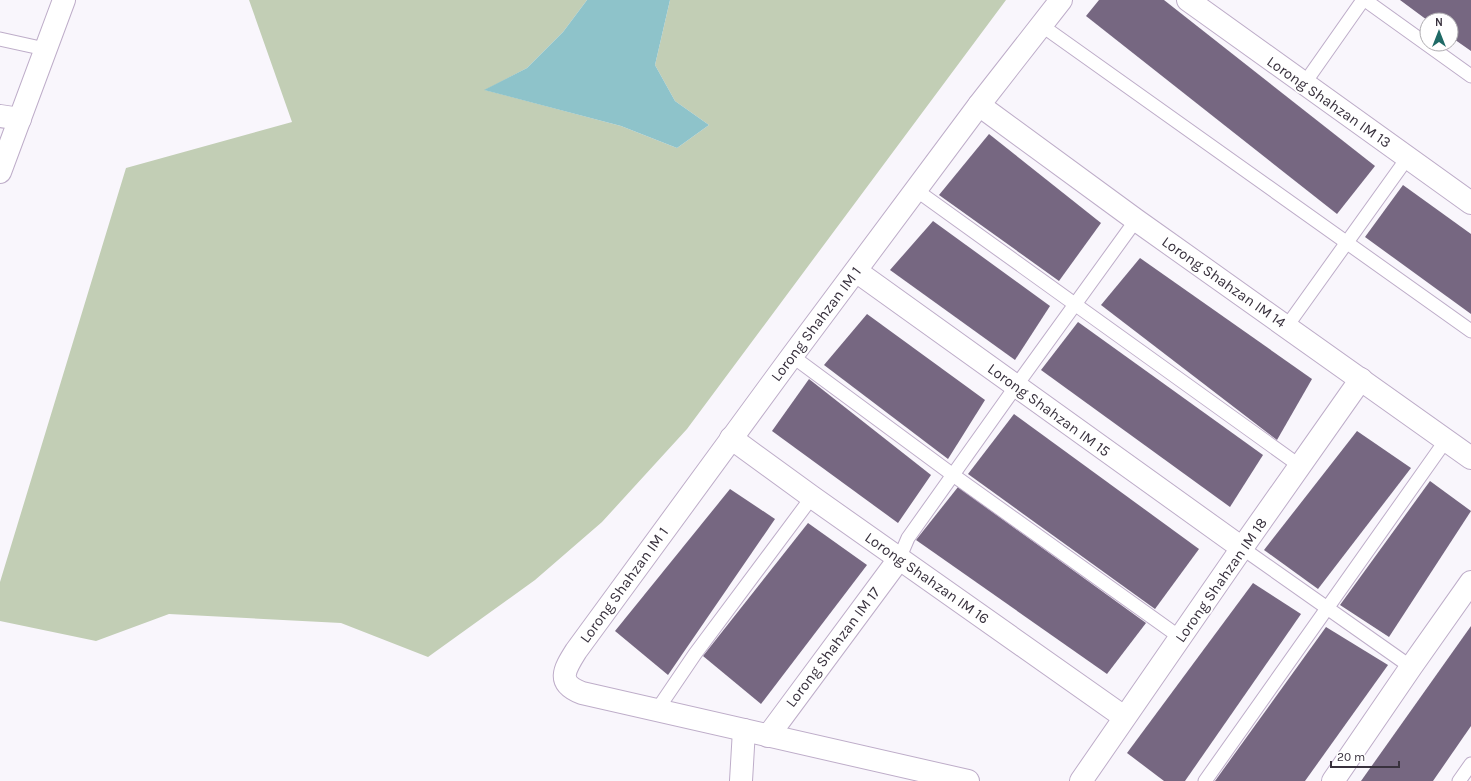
<svg xmlns="http://www.w3.org/2000/svg" width="1471" height="781" font-family="Karla,sans-serif">
  <rect width="100%" height="100%" fill="#f9f6fc"/>
  <polygon fill="#c2ceb5" points="249,0 587,0 563,32 527,68 485,90 621,126 677,148 709,125 675,101 655,65 670,0 1006,0 687,429 602,522 535,580 428,657 341,623 169,614 96,641 0,621 0,582 126,168 292,122"/>
  <polygon fill="#8ec3ca" points="587,0 670,0 655,65 675,101 709,125 677,148 621,126 484,90 527,68 563,32"/>
  <g fill="#766781">
    <polygon points="1099,0 1164,0 1375,166 1337,214 1086,16"/>
    <polygon points="1400,0 1471,0 1471,51 1451,37 1451,20 1427,20"/>
    <polygon points="989,134 1101,223 1059,281 939,195"/>
    <polygon points="1403,185 1471,234 1471,314 1365,237"/>
    <polygon points="933,221 1050,306 1015,360 890,270"/>
    <polygon points="1140,258 1312,379 1277,440 1101,305"/>
    <polygon points="867,314 985,400 948,459 824,365"/>
    <polygon points="1078,322 1263,455 1230,507 1041,370"/>
    <polygon points="809,379 931,475 898,523 772,431"/>
    <polygon points="1014,414 1199,549 1155,609 968,474"/>
    <polygon points="1357,431 1411,468 1318,589 1264,550"/>
    <polygon points="1430,481 1471,511 1389,637 1340,605"/>
    <polygon points="958,487 1146,623 1107,674 916,540"/>
    <polygon points="730,489 775,519 668,675 615,631"/>
    <polygon points="808,523 867,565 761,704 703,656"/>
    <polygon points="1253,583 1301,614 1185,781 1164,781 1127,753"/>
    <polygon points="1471,626 1471,726 1433,781 1361,781"/>
    <polygon points="1326,627 1388,665 1305,781 1215,781"/>
  </g>
  <g fill="none" stroke-linecap="round" stroke-linejoin="round">
    <defs>
      <g id="service">
        <polyline points="1365,0 1471,76"/>
        <polyline points="1041,25 1471,331"/>
        <polyline points="0,39 45,49"/>
        <polyline points="1304,84 1363,0"/>
        <polyline points="916,190 1300,466"/>
        <polyline points="1287,326 1408,157"/>
        <polyline points="792,356 953,475 1181,638"/>
        <polyline points="1242,548 1411,667"/>
        <polyline points="899,559 908,538 1016,386 1136,220"/>
        <polyline points="657,710 695,654 812,497"/>
        <polyline points="1205,781 1446,440"/>
        <polyline points="1459,781 1471,764"/>
      </g>
      <g id="minor">
        <polyline points="1188,0 1471,203"/>
        <polyline points="979,105 1136,220 1471,458"/>
        <polyline points="0,116 20,119"/>
        <polyline points="0,172 64,0"/>
        <polyline points="856,271 1242,548"/>
        <polyline points="731,438 812,497 1124,717"/>
        <polyline points="768,736 899,559"/>
        <polyline points="741,781 744,730"/>
        <path d="M 968,781 L 582,693 C 556,683 564,670 576,651 L 792,356 L 979,105 L 1061,0"/>
        <polyline points="1081,781 1242,548 1361,379"/>
        <polyline points="1333,781 1411,667 1471,582"/>
      </g>
    </defs>
    <use href="#service" stroke="#beadc9" stroke-width="15"/>
    <use href="#minor" stroke="#beadc9" stroke-width="24"/>
    <use href="#service" stroke="#fff" stroke-width="13"/>
    <use href="#minor" stroke="#fff" stroke-width="22"/>
  </g>
  <g text-anchor="middle" dominant-baseline="central" stroke-width="4" stroke-linejoin="round" paint-order="stroke">
    <g font-size="15" fill="#38313d" stroke="#fff">
      <text transform="translate(1329 102) rotate(35)">Lorong Shahzan IM 13</text>
      <text transform="translate(1224 282) rotate(35)">Lorong Shahzan IM 14</text>
      <text transform="translate(816 324) rotate(-53)">Lorong Shahzan IM 1</text>
      <text transform="translate(1049 410) rotate(36)">Lorong Shahzan IM 15</text>
      <text transform="translate(927 578) rotate(35)">Lorong Shahzan IM 16</text>
      <text transform="translate(1221 580) rotate(-55)">Lorong Shahzan IM 18</text>
      <text transform="translate(624 585) rotate(-54)">Lorong Shahzan IM 1</text>
      <text transform="translate(833 647) rotate(-53)">Lorong Shahzan IM 17</text>
    </g>
  </g>
  <g transform="translate(1439 32)"><circle r="19" fill="#ffffff" stroke="#afadb1"/>
  <path d="M0-3L7 15L0 10L-7 15Z" fill="#1f6a66"/>
  <text y="-6" font-size="11" font-weight="bold" text-anchor="middle" fill="#38313d">N</text>
  </g>
  <path d="M1331 761v6h68v-6" fill="none" stroke="#38313d" stroke-width="2"/>
  <text x="1337" y="761" font-size="12" fill="#38313d" stroke="#ffffff" stroke-width="3" paint-order="stroke">20 m</text>
</svg>
